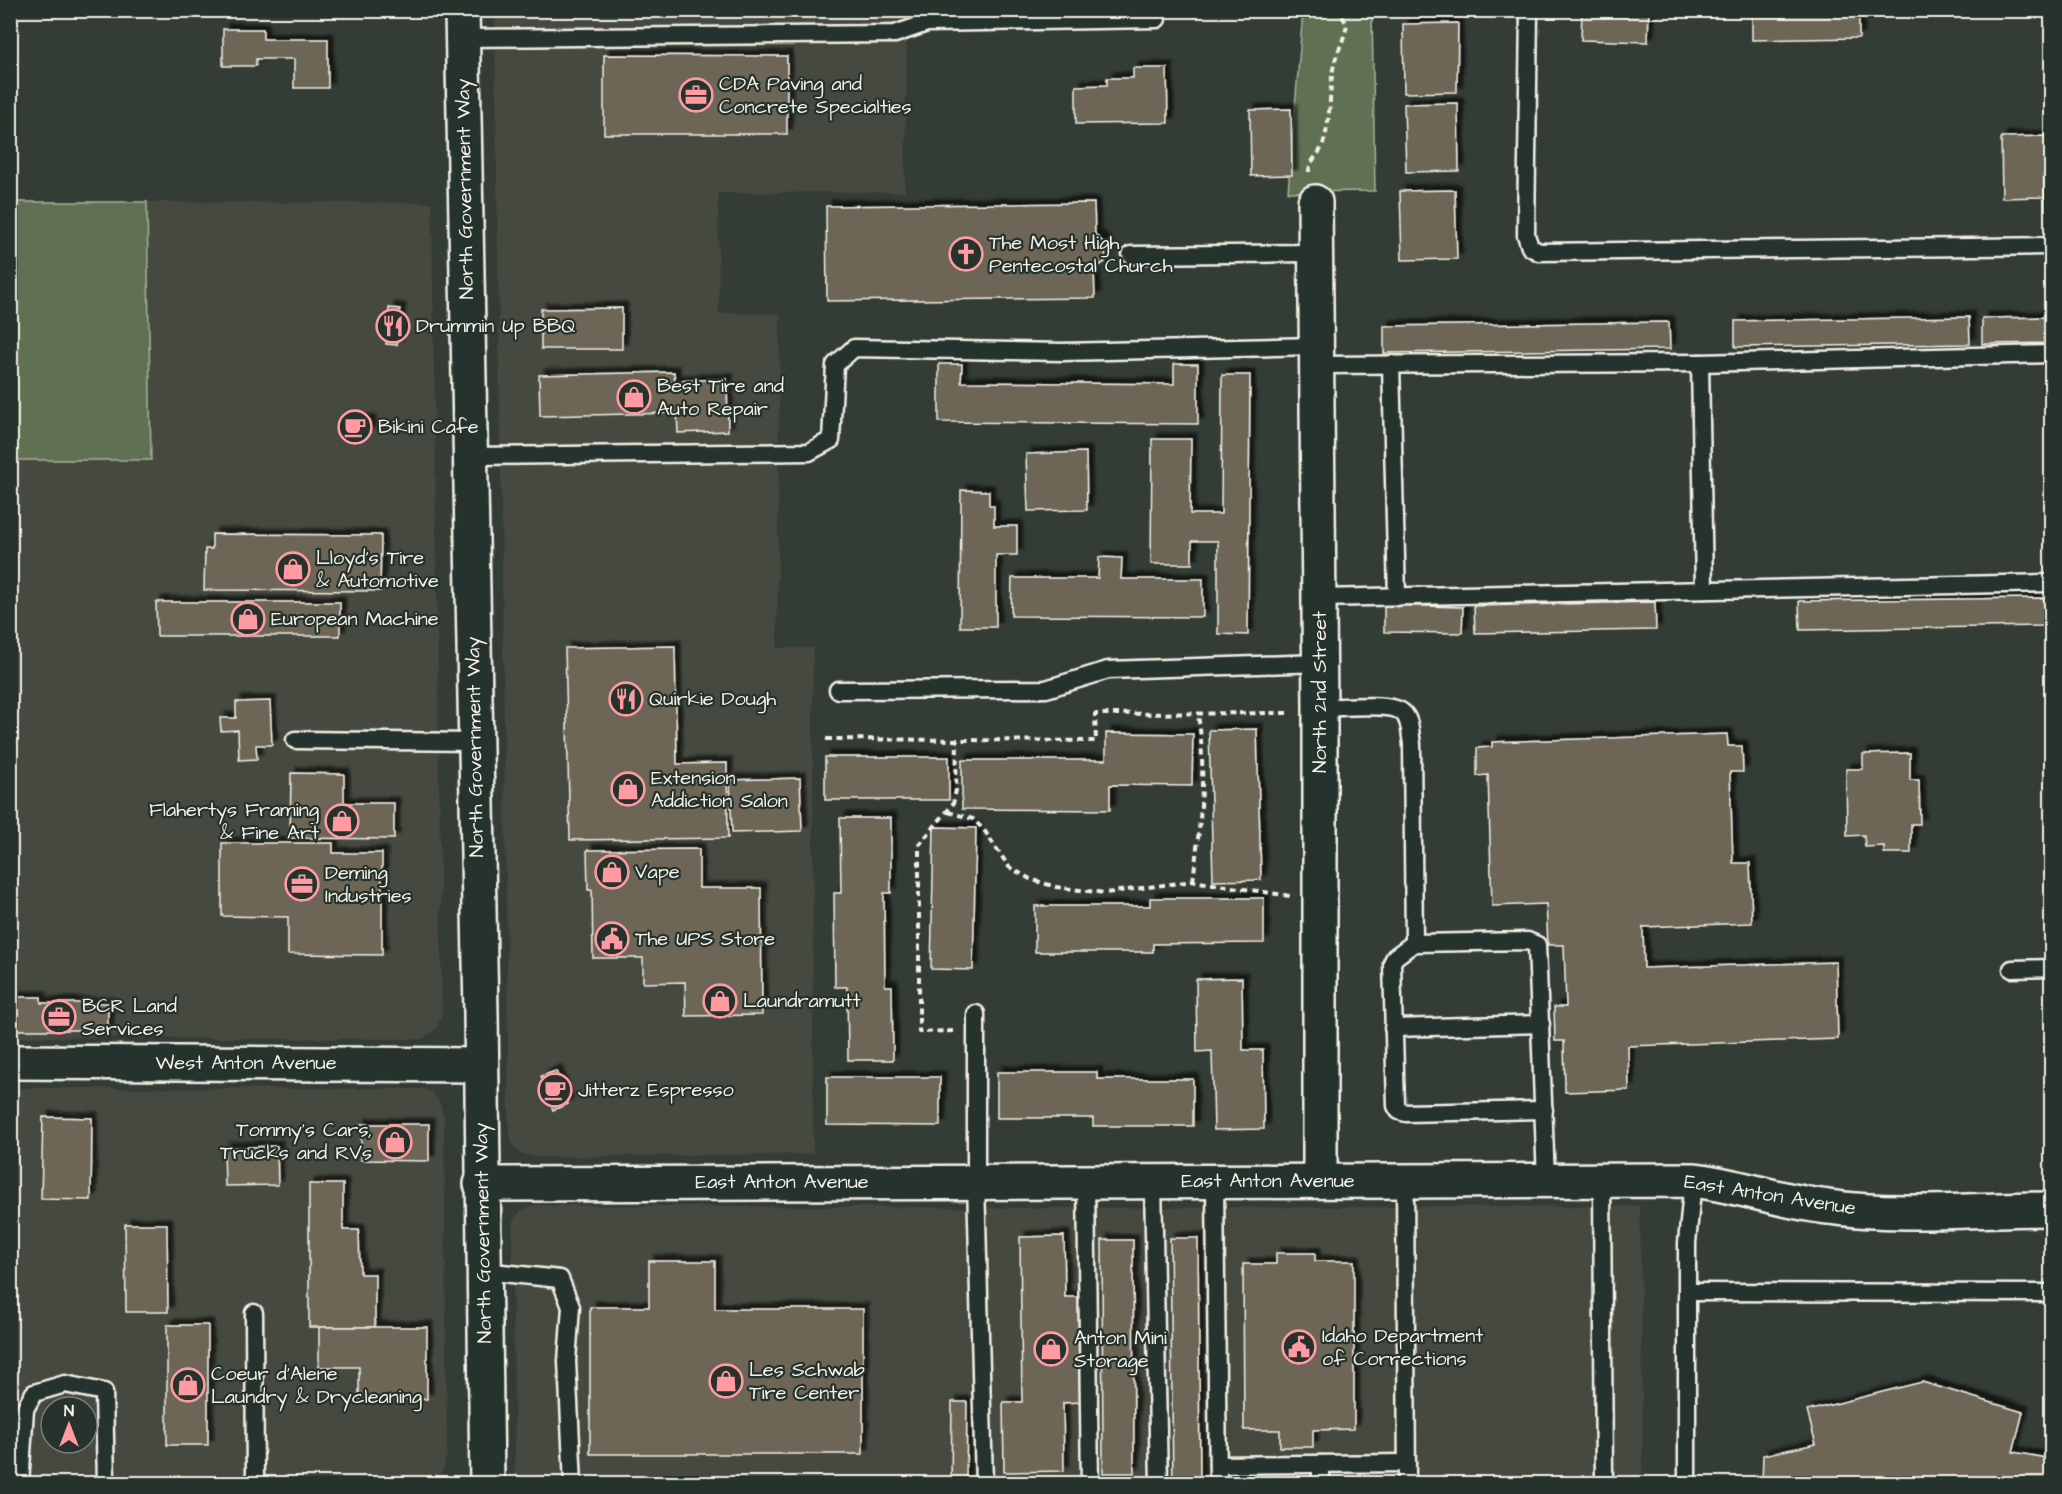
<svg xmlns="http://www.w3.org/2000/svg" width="2062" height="1494" font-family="'Architects Daughter',sans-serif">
  <defs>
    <filter id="shadow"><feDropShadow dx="5.5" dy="-5.5" stdDeviation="1.5" flood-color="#0009"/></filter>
  </defs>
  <rect width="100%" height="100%" fill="#343d35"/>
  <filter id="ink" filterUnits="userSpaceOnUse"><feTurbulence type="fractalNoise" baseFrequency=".0167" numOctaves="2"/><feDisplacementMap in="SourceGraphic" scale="12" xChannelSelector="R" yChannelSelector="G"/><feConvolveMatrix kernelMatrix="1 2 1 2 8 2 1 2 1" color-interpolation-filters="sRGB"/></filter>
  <g filter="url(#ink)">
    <g fill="#45493f" fill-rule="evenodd">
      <polygon points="743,10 1303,11 1303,14 907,16 905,192 718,193 719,313 780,313 777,648 813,648 813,1154 537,1157 520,1153 512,1144 509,1127 495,16 742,17"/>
      <polygon points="147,202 432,203 442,1014 437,1028 423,1039 11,1037 11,460 151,460"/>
      <path d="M 11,1088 L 424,1089 L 432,1092 L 439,1101 L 444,1117 L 447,1452 L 443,1471 L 435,1477 L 424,1479 L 11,1477 ZM 51,1407 L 87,1407 L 87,1443 L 51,1443 Z"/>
      <polygon points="534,1205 1033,1208 1640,1206 1643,1483 515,1483 512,1231 513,1220 522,1210"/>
    </g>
    <g fill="#607152" stroke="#aab19d" stroke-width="1.5">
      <polygon points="1303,11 1372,11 1375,191 1288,192"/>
      <polygon points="11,202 147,202 151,460 11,460"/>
    </g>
    <g fill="#6d6656" stroke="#f4f1e8" stroke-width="1.5" filter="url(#shadow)">
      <polygon points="1582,10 1649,10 1648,42 1581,40"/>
      <polygon points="1752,10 1859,10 1859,38 1752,40"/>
      <polygon points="1458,23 1457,92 1404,93 1403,24"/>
      <polygon points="223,29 263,29 263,39 328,39 328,88 294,88 294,59 256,59 256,66 223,66"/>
      <polygon points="604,55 787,56 787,134 604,134"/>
      <polygon points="1133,68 1167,68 1168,123 1076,124 1076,86 1107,85 1107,78 1133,78"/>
      <polygon points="1458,103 1459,171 1406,172 1404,104"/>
      <polygon points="1291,109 1292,175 1251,176 1250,110"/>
      <polygon points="2048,136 2049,174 2044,174 2045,197 2002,198 2001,137"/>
      <polygon points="2048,150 2052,150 2052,210 2045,210 2044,174 2049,174"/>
      <polygon points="1455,190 1457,259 1402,260 1400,191"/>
      <polygon points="1094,203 1095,234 1106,245 1105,262 1094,269 1095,298 827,301 826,206"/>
      <polygon points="389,308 400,309 397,345 386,344"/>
      <polygon points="622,308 622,349 541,349 541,309"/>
      <polygon points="1969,317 1970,344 1735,347 1735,321"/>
      <polygon points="2052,317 2052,343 1982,344 1982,318"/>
      <polygon points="1669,322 1670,349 1384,353 1384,326"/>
      <polygon points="939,364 962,364 961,382 1174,384 1174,364 1198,364 1198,424 939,422"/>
      <polygon points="674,372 675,381 727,379 728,431 678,433 677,413 540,416 539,375"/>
      <polygon points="1222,375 1250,375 1248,635 1218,634 1218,541 1192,541 1192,564 1151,564 1152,439 1191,439 1190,514 1221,514"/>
      <polygon points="370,420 370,433 340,434 339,421"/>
      <polygon points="1086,452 1087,510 1028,511 1026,454"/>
      <polygon points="961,490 989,491 989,505 994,506 994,526 1017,526 1017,555 996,555 996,627 960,627"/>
      <polygon points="212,534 381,535 380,591 204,590 205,549 212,549"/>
      <polygon points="1099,557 1122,558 1121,579 1203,579 1203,617 1011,616 1012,578 1098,578"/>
      <polygon points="2044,598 2044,626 1800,630 1799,601"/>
      <polygon points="156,602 340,602 340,636 157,636"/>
      <polygon points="1655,602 1656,630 1475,633 1474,606"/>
      <polygon points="1384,605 1463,607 1462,633 1384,632"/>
      <polygon points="675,646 677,764 727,763 728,838 570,840 565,648"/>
      <polygon points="270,701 272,745 256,745 257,759 239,760 238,730 221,731 220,718 236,718 236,702"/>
      <polygon points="1257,729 1261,880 1213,881 1209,730"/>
      <polygon points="1106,733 1193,734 1192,786 1110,785 1110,810 962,809 962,760 1106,760"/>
      <polygon points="1727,734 1728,746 1742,746 1743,772 1730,772 1733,863 1750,863 1752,923 1643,927 1644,968 1836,962 1838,1039 1628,1046 1629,1090 1565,1092 1564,1041 1555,1041 1554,1007 1566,1007 1564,945 1548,945 1546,904 1492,906 1488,775 1477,776 1477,748 1492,747 1492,742"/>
      <polygon points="1910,753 1910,780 1919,780 1920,824 1911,824 1911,853 1884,853 1884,846 1865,847 1864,835 1847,836 1846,769 1863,769 1863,754"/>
      <rect x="825" y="757" width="124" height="43"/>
      <polygon points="291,773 344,774 344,803 394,803 394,839 290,838"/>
      <polygon points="800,778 802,831 732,833 730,780"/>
      <polygon points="840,818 891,818 891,893 884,893 885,986 892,986 893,1060 848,1060 847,987 835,987 834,893 841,893"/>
      <polygon points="934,827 976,828 973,970 931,969"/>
      <polygon points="222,843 333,843 333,853 382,853 382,955 288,954 288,917 222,916"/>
      <polygon points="699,849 699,888 761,888 762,1015 686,1016 685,982 643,983 643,958 593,958 592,890 588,890 587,850"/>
      <polygon points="1150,898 1264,898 1264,943 1153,944 1153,952 1035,952 1035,906 1150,906"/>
      <polygon points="1242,978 1243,1050 1263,1050 1264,1129 1214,1130 1212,1051 1197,1052 1196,979"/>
      <polygon points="10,997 41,997 41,1003 108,1003 108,1030 10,1030"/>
      <polygon points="556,1071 568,1104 553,1110 541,1076"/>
      <polygon points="997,1072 1097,1072 1097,1079 1193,1079 1193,1126 1093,1126 1093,1118 997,1118"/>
      <polygon points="827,1077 940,1077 940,1126 827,1125"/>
      <polygon points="43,1117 92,1118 91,1200 41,1199"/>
      <polygon points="361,1124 429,1124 429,1161 361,1160"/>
      <polygon points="277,1146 278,1185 225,1186 224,1148"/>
      <polygon points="309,1184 343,1184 343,1230 359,1230 360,1274 375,1274 375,1327 309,1327"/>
      <polygon points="125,1224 167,1224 168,1312 126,1312"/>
      <polygon points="1064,1236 1065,1297 1079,1297 1081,1402 1063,1403 1064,1471 1004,1472 1003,1402 1022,1402 1020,1237"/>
      <polygon points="1170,1238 1198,1238 1200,1484 1173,1484"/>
      <polygon points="1102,1240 1133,1240 1134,1473 1103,1473"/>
      <polygon points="1276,1253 1315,1253 1315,1261 1354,1261 1354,1429 1313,1430 1313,1447 1280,1447 1280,1430 1244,1430 1243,1264 1276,1264"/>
      <polygon points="649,1261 715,1261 715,1309 863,1309 863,1454 590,1454 590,1307 649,1307"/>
      <rect x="167" y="1325" width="41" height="120"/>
      <polygon points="319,1327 427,1327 427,1399 359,1399 359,1367 319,1367"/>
      <polygon points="1922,1382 2023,1412 2013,1452 2046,1458 2048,1484 1762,1484 1763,1455 1816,1444 1807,1411"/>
      <polygon points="952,1402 967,1402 966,1484 951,1484"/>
    </g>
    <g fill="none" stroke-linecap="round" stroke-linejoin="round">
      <defs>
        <g id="lane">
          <polyline points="1529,10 1526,235 1530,247 1539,252 2052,246"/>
          <polyline points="462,38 895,34 927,23 1157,19"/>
          <polyline points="1131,255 1315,253"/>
          <polyline points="1700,363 1704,590"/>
          <polyline points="1391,364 1397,597"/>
          <polyline points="1317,365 1700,363 2052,354"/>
          <polyline points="470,456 809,452 831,440 835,365 854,348 1062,352 1317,346"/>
          <polyline points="1319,598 2052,583"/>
          <polyline points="838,690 1046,689 1108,670 1320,663"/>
          <path d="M 1320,708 C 1337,708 1390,702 1402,712 C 1411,719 1410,734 1412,744 L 1414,943 L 1395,957 L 1392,963 L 1396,1106 L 1399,1111 L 1406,1113 L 1544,1110"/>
          <polyline points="295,740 475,742"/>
          <polyline points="1414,943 1528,941 1537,945 1546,1180"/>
          <polyline points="2012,969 2052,968"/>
          <polyline points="976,1014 976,1182 984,1484"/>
          <polyline points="1393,1028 1541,1024"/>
          <polyline points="1602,1180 1604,1484"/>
          <polyline points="1405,1181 1407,1484"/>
          <polyline points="1086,1182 1090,1484"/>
          <polyline points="1153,1182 1159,1484"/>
          <polyline points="1215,1182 1218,1484"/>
          <polyline points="483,1271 560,1279 571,1307 567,1361 573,1484"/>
          <polyline points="1687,1292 2052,1293"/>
          <polyline points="254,1313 255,1484"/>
          <polyline points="1321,1464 1321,1484"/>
          <polyline points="1218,1465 1407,1463"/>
          <polyline points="20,1484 25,1409 34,1393 65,1384 104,1392 106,1484"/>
          <polyline points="1687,1484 1687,1243 1693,1180"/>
        </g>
        <g id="street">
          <polyline points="1315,202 1320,708 1320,1181"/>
          <polyline points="10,1062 481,1065"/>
          <path d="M 481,1184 L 1693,1180 C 1739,1185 1782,1202 1828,1207 C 1901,1217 1978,1209 2052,1209"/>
        </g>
        <polyline id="primary" points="462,10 481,1014 487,1484"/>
      </defs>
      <use href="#lane" stroke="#f4f1e8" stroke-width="21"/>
      <use href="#street" stroke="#f4f1e8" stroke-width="38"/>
      <use href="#primary" stroke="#f4f1e8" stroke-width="38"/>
      <g stroke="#f4f1e8" stroke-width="4" stroke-dasharray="6 4.5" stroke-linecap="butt">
        <path d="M 1309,172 C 1309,160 1320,155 1323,144 C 1331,120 1329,93 1333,69 C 1336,53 1345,39 1347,24 L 1338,10"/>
        <polyline points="826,739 1096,741 1095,714 1290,713"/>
        <polyline points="948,812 973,819 984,830 1009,867 1030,879 1056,887 1105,893 1193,881 1290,896"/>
        <path d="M 1193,881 C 1200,824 1207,772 1198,715"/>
        <polyline points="953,1031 919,1032 919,845 953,804 956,790 957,741"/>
      </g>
      <use href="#lane" stroke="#26332d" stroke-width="16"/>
      <use href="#street" stroke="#26332d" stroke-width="33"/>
      <use href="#primary" stroke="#26332d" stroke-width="33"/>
    </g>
  </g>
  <defs>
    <symbol id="office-ring" viewBox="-11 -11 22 22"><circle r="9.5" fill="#26332d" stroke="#ff9aa2" stroke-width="1.5"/><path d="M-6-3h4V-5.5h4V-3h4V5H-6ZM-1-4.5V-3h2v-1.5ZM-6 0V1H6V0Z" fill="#ff9aa2"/></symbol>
    <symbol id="church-ring" viewBox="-11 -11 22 22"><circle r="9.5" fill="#26332d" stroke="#ff9aa2" stroke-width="1.5"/><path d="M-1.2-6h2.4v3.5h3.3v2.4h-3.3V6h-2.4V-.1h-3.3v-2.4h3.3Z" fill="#ff9aa2"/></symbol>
    <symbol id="restaurant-ring" viewBox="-11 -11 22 22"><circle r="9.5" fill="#26332d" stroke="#ff9aa2" stroke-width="1.5"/><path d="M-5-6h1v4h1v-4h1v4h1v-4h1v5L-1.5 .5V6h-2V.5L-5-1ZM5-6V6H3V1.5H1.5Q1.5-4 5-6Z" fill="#ff9aa2"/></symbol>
    <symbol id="shop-ring" viewBox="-11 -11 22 22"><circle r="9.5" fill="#26332d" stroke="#ff9aa2" stroke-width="1.5"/><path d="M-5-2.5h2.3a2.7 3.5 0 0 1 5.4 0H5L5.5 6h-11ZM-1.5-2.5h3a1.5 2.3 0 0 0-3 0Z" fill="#ff9aa2"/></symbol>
    <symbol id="cafe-ring" viewBox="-11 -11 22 22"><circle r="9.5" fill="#26332d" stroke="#ff9aa2" stroke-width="1.5"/><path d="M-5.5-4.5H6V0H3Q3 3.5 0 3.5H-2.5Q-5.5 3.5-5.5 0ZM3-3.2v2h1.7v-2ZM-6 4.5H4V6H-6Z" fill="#ff9aa2"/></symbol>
    <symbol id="civic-ring" viewBox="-11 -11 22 22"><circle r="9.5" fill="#26332d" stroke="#ff9aa2" stroke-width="1.5"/><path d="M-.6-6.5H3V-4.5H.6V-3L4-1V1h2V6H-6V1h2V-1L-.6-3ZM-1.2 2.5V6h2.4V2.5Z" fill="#ff9aa2"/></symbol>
  </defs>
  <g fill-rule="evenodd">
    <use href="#office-ring" x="677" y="76" width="38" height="38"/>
    <use href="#church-ring" x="947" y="235" width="38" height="38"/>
    <use href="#restaurant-ring" x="374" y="307" width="38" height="38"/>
    <use href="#shop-ring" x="615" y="378" width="38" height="38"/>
    <use href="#cafe-ring" x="336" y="408" width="38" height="38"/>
    <use href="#shop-ring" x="274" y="550" width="38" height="38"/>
    <use href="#shop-ring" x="229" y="600" width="38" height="38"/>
    <use href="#restaurant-ring" x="607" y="680" width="38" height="38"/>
    <use href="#shop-ring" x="609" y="770" width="38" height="38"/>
    <use href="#shop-ring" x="323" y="802" width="38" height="38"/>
    <use href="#shop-ring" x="593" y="853" width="38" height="38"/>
    <use href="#office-ring" x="283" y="865" width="38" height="38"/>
    <use href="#civic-ring" x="593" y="920" width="38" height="38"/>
    <use href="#shop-ring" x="701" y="982" width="38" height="38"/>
    <use href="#office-ring" x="40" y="998" width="38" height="38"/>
    <use href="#cafe-ring" x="536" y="1071" width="38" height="38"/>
    <use href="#shop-ring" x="376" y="1123" width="38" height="38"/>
    <use href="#civic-ring" x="1280" y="1328" width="38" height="38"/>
    <use href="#shop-ring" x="1032" y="1330" width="38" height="38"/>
    <use href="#shop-ring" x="707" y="1362" width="38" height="38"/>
    <use href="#shop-ring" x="169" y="1366" width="38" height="38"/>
  </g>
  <g text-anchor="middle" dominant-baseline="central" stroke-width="4.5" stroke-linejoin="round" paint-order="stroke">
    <g font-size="20" fill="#f4f1e8" stroke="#26332d" text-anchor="start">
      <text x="719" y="84">CDA Paving and<tspan x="719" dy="23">Concrete Specialties</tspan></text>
      <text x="989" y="243">The Most High<tspan x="989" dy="23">Pentecostal Church</tspan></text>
      <text x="416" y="326">Drummin Up BBQ</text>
      <text x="657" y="386">Best Tire and<tspan x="657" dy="23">Auto Repair</tspan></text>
      <text x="378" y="427">Bikini Cafe</text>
      <text x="316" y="558">Lloyd's Tire<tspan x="316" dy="23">&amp; Automotive</tspan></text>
      <text x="271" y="619">European Machine</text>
      <text x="649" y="699">Quirkie Dough</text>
      <text x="651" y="778">Extension<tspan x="651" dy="23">Addiction Salon</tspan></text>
      <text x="319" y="810" text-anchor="end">Flahertys Framing<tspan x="319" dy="23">&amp; Fine Art</tspan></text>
      <text x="635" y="872">Vape</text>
      <text x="325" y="873">Deming<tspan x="325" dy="23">Industries</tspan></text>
      <text x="635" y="939">The UPS Store</text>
      <text x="743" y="1001">Laundramutt</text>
      <text x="82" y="1006">BCR Land<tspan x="82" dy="23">Services</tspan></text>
      <text x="578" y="1090">Jitterz Espresso</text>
      <text x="372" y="1130" text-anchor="end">Tommy's Cars,<tspan x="372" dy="23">Trucks and RVs</tspan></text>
      <text x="1322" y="1336">Idaho Department<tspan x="1322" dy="23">of Corrections</tspan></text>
      <text x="1074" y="1338">Anton Mini<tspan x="1074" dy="23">Storage</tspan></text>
      <text x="749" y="1370">Les Schwab<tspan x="749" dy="23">Tire Center</tspan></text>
      <text x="211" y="1374">Coeur d'Alene<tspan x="211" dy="23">Laundry &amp; Drycleaning</tspan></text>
    </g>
    <g font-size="20" fill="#f4f1e8" stroke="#26332d">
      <text transform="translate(465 189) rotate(-91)">North Government Way</text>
      <text transform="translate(1320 692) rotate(-90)">North 2nd Street</text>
      <text transform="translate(475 747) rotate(-91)">North Government Way</text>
      <text x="246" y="1063">West Anton Avenue</text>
      <text x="1268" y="1181">East Anton Avenue</text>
      <text x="782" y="1182">East Anton Avenue</text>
      <text transform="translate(1770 1195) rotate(9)">East Anton Avenue</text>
      <text transform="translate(483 1233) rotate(-91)">North Government Way</text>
    </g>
  </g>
  <rect width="2062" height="1494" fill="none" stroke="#26332d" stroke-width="36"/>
  <rect x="18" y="18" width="2026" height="1458" fill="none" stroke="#f4f1e8" stroke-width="2" filter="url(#ink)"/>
  <g transform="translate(69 1425)"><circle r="28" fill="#26332d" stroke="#787f78" stroke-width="1.5"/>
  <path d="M0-4.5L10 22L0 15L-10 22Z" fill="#ff9aa2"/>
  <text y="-9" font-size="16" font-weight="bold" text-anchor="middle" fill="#f4f1e8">N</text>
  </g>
</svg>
